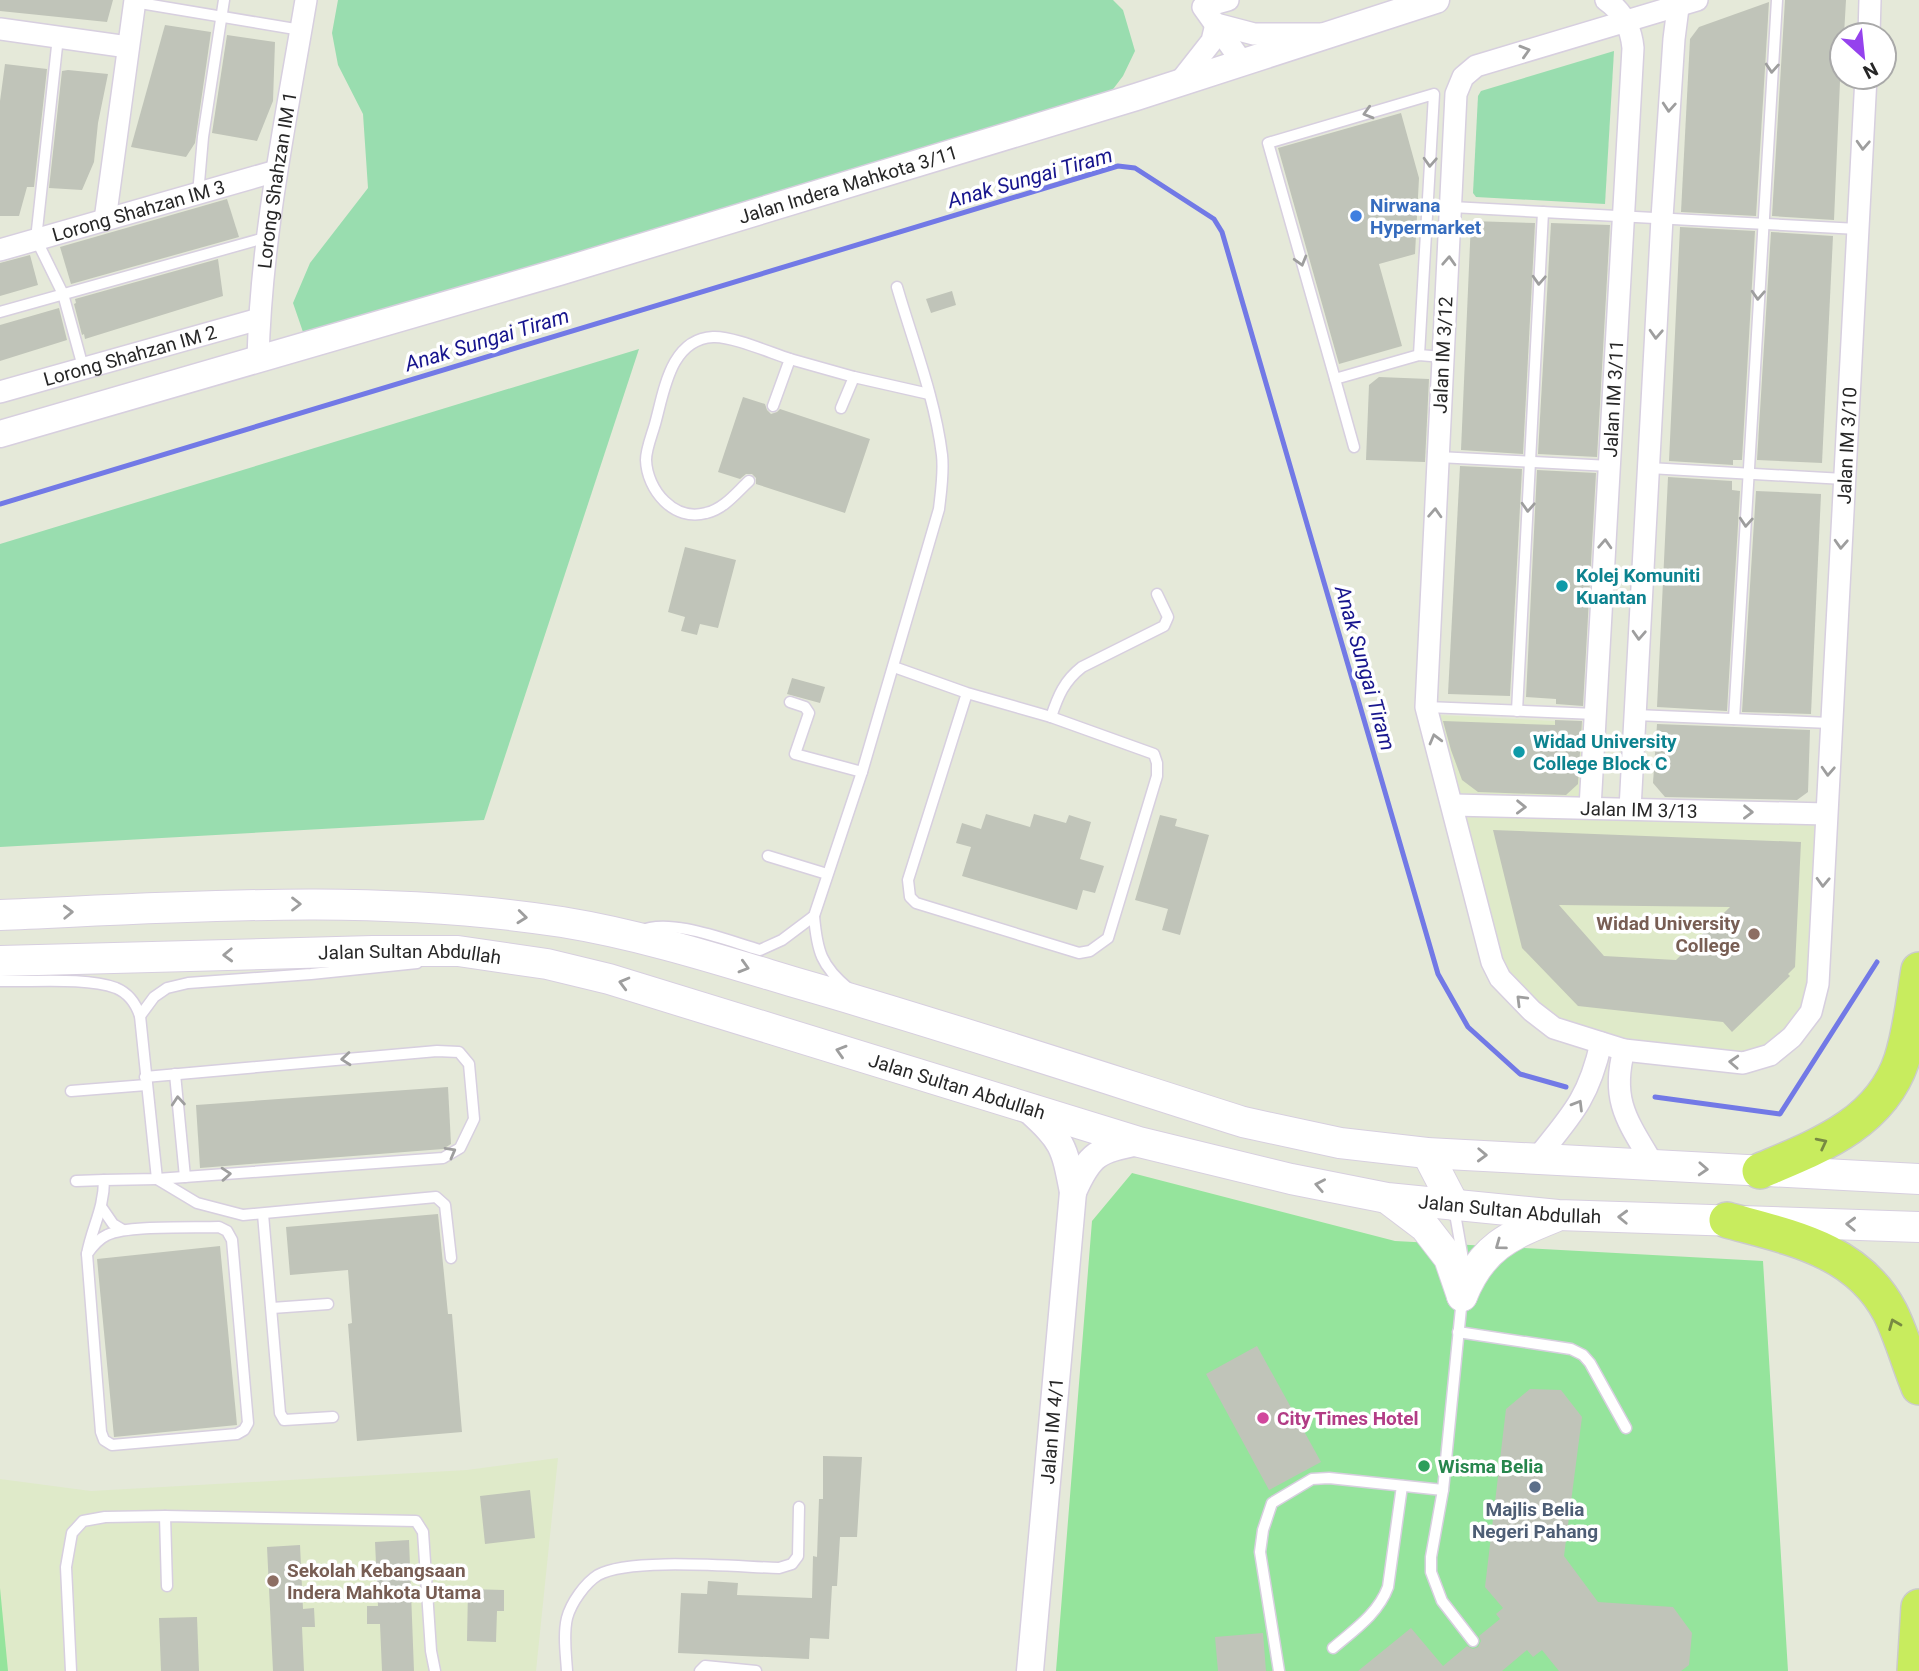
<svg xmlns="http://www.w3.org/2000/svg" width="1919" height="1671" font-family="Roboto,sans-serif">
  <rect width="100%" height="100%" fill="#e5e9d9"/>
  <g fill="#dfeac9">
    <polygon points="1418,714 1595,723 1589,810 1822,816 1817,986 1768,1057 1599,1045 1498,980"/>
    <polygon points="558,1458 536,1671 0,1671 0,1479 91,1491 467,1470"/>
  </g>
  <g fill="#99ddaf">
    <polygon points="338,0 1113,0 1123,10 1135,51 1123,76 1098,109 415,312 303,332 293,303 310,263 368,188 363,114 338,65 332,33"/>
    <polygon points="1614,51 1605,204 1476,197 1473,193 1478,96 1481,91"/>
    <polygon points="639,349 484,820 0,847 0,544"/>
  </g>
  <g fill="#95e49c">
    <polygon points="1132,1173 1395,1241 1763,1261 1788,1671 1056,1671 1092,1221"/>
    <polygon points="0,1588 8,1671 0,1671"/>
  </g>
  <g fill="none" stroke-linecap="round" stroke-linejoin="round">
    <g stroke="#7279e6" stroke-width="5">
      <polyline points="0,504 1118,166 1135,168 1214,219 1222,232 1438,974 1468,1027 1520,1074 1566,1087"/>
      <polyline points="1655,1097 1780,1114 1877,962"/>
    </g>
  </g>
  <g fill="#c0c4b9" fill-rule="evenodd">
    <polygon points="0,0 113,0 107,22 0,11"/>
    <polygon points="1785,0 1846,0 1844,35 1842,35 1834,220 1772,216"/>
    <polygon points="1769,2 1756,216 1681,212 1690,39 1699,27"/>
    <polygon points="165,25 211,32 195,143 186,157 131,147"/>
    <polygon points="227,35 275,42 273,101 257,141 212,133"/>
    <polygon points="5,64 47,69 34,187 27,187 19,216 0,216 0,101"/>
    <polygon points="68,70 108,74 98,123 94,162 82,190 49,188 62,71"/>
    <polygon points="1401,113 1419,178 1415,254 1379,264 1402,346 1339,364 1278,148"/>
    <polygon points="227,199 239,237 71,284 60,247"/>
    <polygon points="1471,221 1535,223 1523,454 1461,450"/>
    <polygon points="1551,223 1610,225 1597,457 1538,454"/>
    <polygon points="1680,227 1755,231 1742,460 1733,460 1733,465 1669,461"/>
    <polygon points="1771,232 1833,236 1822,463 1757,460"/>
    <polygon points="30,255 38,285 0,296 0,263"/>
    <polygon points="218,259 223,296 85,339 84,334 82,335 74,304 76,303 75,299"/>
    <polygon points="952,291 956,305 931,313 926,299"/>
    <polygon points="59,308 67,340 0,361 0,325"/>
    <polygon points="1379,377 1429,379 1425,462 1366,460 1369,385"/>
    <polygon points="743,397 765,404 767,410 771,414 777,412 780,409 870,439 845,513 756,484 756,478 752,474 746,474 740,479 718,472"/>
    <polygon points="1460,466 1522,469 1510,696 1448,694"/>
    <polygon points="1537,470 1596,473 1583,706 1556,704 1556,699 1526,697"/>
    <polygon points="1668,477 1732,481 1732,490 1740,491 1727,711 1657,707"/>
    <polygon points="1756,491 1821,494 1811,714 1742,712"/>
    <polygon points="685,547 736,560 718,628 700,624 697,635 681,631 685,617 668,612"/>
    <polygon points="792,678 825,687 820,703 787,694"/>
    <polygon points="1555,720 1582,721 1578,784 1566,795 1478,792 1462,780 1451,750 1443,721 1555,725"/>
    <polygon points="1657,724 1810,730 1808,792 1797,800 1665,797 1653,783"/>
    <polygon points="986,814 1030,827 1034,814 1066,823 1069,815 1091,822 1080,859 1104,866 1095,893 1083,890 1077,910 962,876 971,847 956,843 962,823 981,829"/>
    <polygon points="1160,815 1177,819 1175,826 1209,835 1180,935 1162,930 1168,909 1135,900"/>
    <path d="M 1493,830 L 1801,842 L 1795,967 L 1788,974 L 1790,976 L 1732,1032 L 1723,1022 L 1578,1006 L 1522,948 ZM 1559,905 L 1730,907 L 1676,960 L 1604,956 Z"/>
    <polygon points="448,1087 451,1144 443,1149 200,1168 196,1105"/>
    <polygon points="438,1214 448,1314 452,1314 462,1432 357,1441 348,1324 352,1323 348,1270 290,1275 286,1227"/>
    <polygon points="220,1246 237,1425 114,1437 97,1259"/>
    <polygon points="1257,1346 1321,1462 1269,1490 1206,1374"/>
    <polygon points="1530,1389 1561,1390 1582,1417 1564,1556 1598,1602 1673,1607 1692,1633 1689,1665 1681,1671 1559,1671 1542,1650 1533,1657 1527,1650 1502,1671 1358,1671 1411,1628 1443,1666 1467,1646 1473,1649 1478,1647 1481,1641 1479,1636 1500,1619 1496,1614 1503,1608 1485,1587 1506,1409"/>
    <polygon points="823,1456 862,1457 857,1537 840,1537 837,1586 832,1586 829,1639 810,1638 809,1659 678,1653 681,1593 707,1594 708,1581 738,1583 737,1595 812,1598 813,1556 817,1557 819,1499 823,1499"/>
    <polygon points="530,1490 535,1538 485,1544 480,1496"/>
    <polygon points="409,1540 414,1671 382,1671 380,1624 367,1624 367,1606 378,1606 375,1542"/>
    <polygon points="300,1545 303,1609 314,1608 315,1627 302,1627 304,1671 273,1671 267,1547"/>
    <polygon points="468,1589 504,1590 504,1611 497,1611 496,1642 467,1641"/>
    <polygon points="197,1617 199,1671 161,1671 159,1618"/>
    <polygon points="1263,1633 1266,1671 1218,1671 1215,1637"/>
  </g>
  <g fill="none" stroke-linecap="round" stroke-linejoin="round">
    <defs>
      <g id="service">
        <polyline points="134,2 301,30"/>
        <polyline points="58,37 36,239 63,294 83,367"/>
        <polyline points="198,194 203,137 224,0"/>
        <polyline points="1452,207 1858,229"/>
        <polyline points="0,312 268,237"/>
        <polyline points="1419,355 1434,94 1268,143 1335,379 1419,355 1443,357"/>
        <polyline points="790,359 854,377 929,394"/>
        <polyline points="1335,379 1354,447"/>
        <polyline points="841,408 854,377"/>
        <polyline points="1438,457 1610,466"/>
        <polyline points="1649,468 1844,479"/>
        <path d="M 749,481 C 736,493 724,509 706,513 C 674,522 647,490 646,460 C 646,449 652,435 655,424 C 664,392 670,339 713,337 C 732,336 771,353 790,359 L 773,406"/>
        <polyline points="894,667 967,693 1051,717 1154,754 1157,763 1157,776 1108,938 1090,951 1079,953 916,903 910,897 908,880 967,693"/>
        <polyline points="790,702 805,707 809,713 795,754 862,772"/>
        <polyline points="1426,707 1596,714"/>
        <polyline points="1517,711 1543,212"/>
        <polyline points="1635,715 1830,723"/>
        <path d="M 1051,717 C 1058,696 1064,681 1082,667 L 1164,626 L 1168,617 L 1157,594"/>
        <polyline points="1734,719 1777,0"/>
        <polyline points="768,856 827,874"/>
        <path d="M 640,931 C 670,917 728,941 760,950 L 782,940 L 814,916"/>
        <path d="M 0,981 C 33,982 86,977 116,988 C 128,993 136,1004 140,1016 L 157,1179"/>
        <path d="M 849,989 C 821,966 817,951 814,916 L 862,772 L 939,509 C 941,491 944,473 942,455 C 935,398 913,342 897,287"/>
        <polyline points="140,1016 154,997 167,988 188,983 311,974 417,963"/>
        <polyline points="175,1074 185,1177"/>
        <polyline points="71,1091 146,1085"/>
        <polyline points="157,1179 197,1203 243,1215 436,1197 445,1205 451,1258"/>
        <polyline points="76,1181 104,1180"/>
        <polyline points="102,1208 113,1224 123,1230"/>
        <polyline points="1454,1208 1464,1265"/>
        <polyline points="263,1214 280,1413 284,1420 333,1417"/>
        <path d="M 219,1227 L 227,1231 L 232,1240 L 248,1423 L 244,1430 L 237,1434 L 112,1445 L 104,1440 L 101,1432 L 87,1254 C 92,1247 98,1239 107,1235 C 128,1225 193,1228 219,1227 Z"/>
        <path d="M 87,1254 C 92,1227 104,1209 104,1180 L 157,1179 L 443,1158 L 460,1148 L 474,1119 L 469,1064 L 459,1052 L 437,1051 L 145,1077"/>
        <polyline points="1462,1298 1443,1490 1431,1557 1431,1572 1442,1601 1473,1641"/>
        <polyline points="272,1308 328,1304"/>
        <polyline points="1458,1332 1571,1349 1583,1355 1590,1363 1626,1428"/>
        <polyline points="165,1516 167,1586"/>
        <path d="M 1333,1648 C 1354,1630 1378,1614 1388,1587 L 1402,1486"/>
        <polyline points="71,1671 66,1567 72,1533 83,1521 105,1517 165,1516 416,1521 423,1532 431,1651 435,1671"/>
        <path d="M 567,1671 C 566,1654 563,1635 567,1618 C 571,1603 585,1583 598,1575 C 630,1557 738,1567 779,1568 L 792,1564 L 798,1556 L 799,1507"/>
        <polyline points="700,1671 705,1666 756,1671"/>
        <polyline points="1279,1671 1260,1552 1263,1530 1272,1503 1312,1479 1329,1478 1443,1490"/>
      </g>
      <g id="minor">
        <polyline points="1228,0 1203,7 1242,62"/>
        <path id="s1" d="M 1697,0 L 1476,66 L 1463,77 L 1456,94 L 1426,707 L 1492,962 L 1500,978 L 1532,1011 L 1554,1028 L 1624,1050 L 1743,1063 L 1770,1055 L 1792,1037 L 1811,1012 L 1818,984 L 1866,77"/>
        <polyline points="1216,24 1254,34 1321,34"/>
        <polyline points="0,29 128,47"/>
        <polyline points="1869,35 1870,0"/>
        <polyline points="1179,83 1212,41 1216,24"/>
        <polyline points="105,220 135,0"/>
        <path id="s2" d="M 0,250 L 276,171"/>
        <path id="s3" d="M 258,359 C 261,238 286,119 306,0"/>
        <path id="s4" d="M 0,392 L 259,319"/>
        <path id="s5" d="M 1453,805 L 1826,814"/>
        <path id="s6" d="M 1590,808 L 1633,48 C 1631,27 1623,12 1606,0"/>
        <polyline points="1630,809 1662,218 1674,39 1679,0"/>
        <path d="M 1624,1050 C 1610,1102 1629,1123 1654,1166"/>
        <path d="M 1537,1158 C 1571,1116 1589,1098 1601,1043"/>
      </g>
      <g id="tertiary">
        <path id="s7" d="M 0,434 L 559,272 L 1136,97 L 1436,0"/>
        <path d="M 1028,1109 C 1063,1141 1064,1145 1073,1192 L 1030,1671"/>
        <path d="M 1073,1192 C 1090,1153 1098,1150 1139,1142"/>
      </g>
      <g id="secondary">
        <path d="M 0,915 C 187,907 376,893 562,922 C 642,935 720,960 797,983 C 947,1026 1095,1075 1243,1122 L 1340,1143 L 1427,1153 L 1919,1179"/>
        <path id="s8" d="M 0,961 L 373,951 L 458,951 L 547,964 L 609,979 L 1139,1142 L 1291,1179 L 1387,1198 L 1558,1215 L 1919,1227"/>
        <polyline points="1427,1153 1454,1205"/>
        <polyline points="1388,1199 1425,1227 1449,1258 1462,1296"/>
        <path d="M 1462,1296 C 1482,1247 1508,1236 1555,1217"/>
      </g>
      <g id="trunk">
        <path d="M 1760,1171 C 1817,1147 1881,1124 1902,1059 C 1911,1031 1914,999 1919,970"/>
        <path d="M 1727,1220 C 1789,1237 1857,1249 1890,1312 C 1902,1336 1909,1363 1919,1387"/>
        <polyline points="1915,1671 1919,1607"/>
      </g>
    </defs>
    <use href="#service" stroke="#d7cfdf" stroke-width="13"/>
    <use href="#minor" stroke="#d7cfdf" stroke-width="24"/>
    <use href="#tertiary" stroke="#d7cfdf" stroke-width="29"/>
    <use href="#secondary" stroke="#d7cfdf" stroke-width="32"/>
    <use href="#trunk" stroke="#cbcbcb" stroke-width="38"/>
    <use href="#service" stroke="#fff" stroke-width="10"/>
    <use href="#minor" stroke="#fff" stroke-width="21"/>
    <use href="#tertiary" stroke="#fff" stroke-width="26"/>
    <use href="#secondary" stroke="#fff" stroke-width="30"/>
    <use href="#trunk" stroke="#c8ec5e" stroke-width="35"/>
  </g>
  <defs><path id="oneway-chevron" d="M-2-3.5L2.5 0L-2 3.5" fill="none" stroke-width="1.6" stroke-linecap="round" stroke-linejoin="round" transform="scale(1.75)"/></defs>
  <g stroke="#9e9e9e">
    <use href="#oneway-chevron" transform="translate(1525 51) rotate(-17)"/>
    <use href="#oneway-chevron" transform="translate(1772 68) rotate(94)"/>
    <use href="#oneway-chevron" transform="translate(1669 107) rotate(94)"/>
    <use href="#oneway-chevron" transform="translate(1368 113) rotate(164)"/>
    <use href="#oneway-chevron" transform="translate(1863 145) rotate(93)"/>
    <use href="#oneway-chevron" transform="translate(1430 162) rotate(93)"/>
    <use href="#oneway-chevron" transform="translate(1301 261) rotate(74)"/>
    <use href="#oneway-chevron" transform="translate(1449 261) rotate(-87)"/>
    <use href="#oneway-chevron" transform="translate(1539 280) rotate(93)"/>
    <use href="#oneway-chevron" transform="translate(1758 295) rotate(93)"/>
    <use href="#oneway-chevron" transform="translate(1656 334) rotate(93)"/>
    <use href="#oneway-chevron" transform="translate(1528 507) rotate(93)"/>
    <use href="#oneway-chevron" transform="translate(1435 513) rotate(-87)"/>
    <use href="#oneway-chevron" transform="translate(1746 522) rotate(94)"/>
    <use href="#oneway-chevron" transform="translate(1605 544) rotate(-87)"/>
    <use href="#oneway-chevron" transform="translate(1841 544) rotate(93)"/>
    <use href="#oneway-chevron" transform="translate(1639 635) rotate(93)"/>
    <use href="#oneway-chevron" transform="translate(1435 739) rotate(-105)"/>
    <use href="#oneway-chevron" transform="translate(1828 771) rotate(93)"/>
    <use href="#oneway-chevron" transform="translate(1521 807) rotate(1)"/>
    <use href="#oneway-chevron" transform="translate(1748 812) rotate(1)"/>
    <use href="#oneway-chevron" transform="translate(1823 882) rotate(92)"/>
    <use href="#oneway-chevron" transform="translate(296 904)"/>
    <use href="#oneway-chevron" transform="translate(68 912) rotate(-2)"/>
    <use href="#oneway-chevron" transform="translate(522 917) rotate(6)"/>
    <use href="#oneway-chevron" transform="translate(228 955) rotate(178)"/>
    <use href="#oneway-chevron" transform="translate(744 967) rotate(16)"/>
    <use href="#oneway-chevron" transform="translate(624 983) rotate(-165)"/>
    <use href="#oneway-chevron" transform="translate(1521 1000) rotate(-135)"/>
    <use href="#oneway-chevron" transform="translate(841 1051) rotate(-163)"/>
    <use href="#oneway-chevron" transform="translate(346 1059) rotate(175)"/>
    <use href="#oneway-chevron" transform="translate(1734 1062) rotate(-177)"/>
    <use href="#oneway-chevron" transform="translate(178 1101) rotate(-95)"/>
    <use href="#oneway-chevron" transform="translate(1578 1105) rotate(-59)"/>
    <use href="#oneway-chevron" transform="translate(451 1152) rotate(-29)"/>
    <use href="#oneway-chevron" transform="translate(1482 1155) rotate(2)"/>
    <use href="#oneway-chevron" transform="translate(1703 1169) rotate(3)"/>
    <use href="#oneway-chevron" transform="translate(226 1174) rotate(-4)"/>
    <use href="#oneway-chevron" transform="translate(1320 1185) rotate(-169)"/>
    <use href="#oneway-chevron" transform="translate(1623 1217) rotate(-178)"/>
    <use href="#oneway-chevron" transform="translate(1851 1224) rotate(-178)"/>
    <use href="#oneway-chevron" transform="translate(1500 1245) rotate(144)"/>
  </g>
  <g stroke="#788a42">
    <use href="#oneway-chevron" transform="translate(1822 1143) rotate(-27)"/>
    <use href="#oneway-chevron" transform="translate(1894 1324) rotate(-112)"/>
  </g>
  <circle fill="#3f7fe0" stroke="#fff" stroke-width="2.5" cx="1356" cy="216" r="7"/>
  <g fill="#0f9aa8" stroke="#fff" stroke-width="2.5">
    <circle cx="1562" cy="586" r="7"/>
    <circle cx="1519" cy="752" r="7"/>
  </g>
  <g fill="#8d6e63" stroke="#fff" stroke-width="2.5">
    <circle cx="1754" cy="934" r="7"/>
    <circle cx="273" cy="1581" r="7"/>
  </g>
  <circle fill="#d1479c" stroke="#fff" stroke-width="2.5" cx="1263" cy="1418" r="7"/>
  <circle fill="#2e9e5b" stroke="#fff" stroke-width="2.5" cx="1424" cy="1466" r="7"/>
  <circle fill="#5c6f8a" stroke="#fff" stroke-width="2.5" cx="1535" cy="1487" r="7"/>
  <g text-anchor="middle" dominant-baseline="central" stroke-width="7" stroke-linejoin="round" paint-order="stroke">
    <g font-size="19" fill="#272727" stroke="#fff">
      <text stroke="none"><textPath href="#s3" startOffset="180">Lorong Shahzan IM 1</textPath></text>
      <text stroke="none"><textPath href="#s7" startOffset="884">Jalan Indera Mahkota 3/11</textPath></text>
      <text stroke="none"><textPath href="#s2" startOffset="144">Lorong Shahzan IM 3</textPath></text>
      <text stroke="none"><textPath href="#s4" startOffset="135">Lorong Shahzan IM 2</textPath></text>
      <text transform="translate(1443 355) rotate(-87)">Jalan IM 3/12</text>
      <text stroke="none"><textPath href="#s6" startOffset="410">Jalan IM 3/11</textPath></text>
      <text stroke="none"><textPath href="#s1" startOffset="2084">Jalan IM 3/10</textPath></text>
      <text stroke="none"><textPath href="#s5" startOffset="186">Jalan IM 3/13</textPath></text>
      <text stroke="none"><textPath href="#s8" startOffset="410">Jalan Sultan Abdullah</textPath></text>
      <text stroke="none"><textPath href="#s8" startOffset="976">Jalan Sultan Abdullah</textPath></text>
      <text stroke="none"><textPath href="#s8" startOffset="1544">Jalan Sultan Abdullah</textPath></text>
      <text transform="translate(1052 1431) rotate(-85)">Jalan IM 4/1</text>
    </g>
    <g font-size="19" font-weight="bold" fill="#366cbe" stroke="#fff" text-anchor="start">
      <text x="1370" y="205">Nirwana<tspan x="1370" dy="22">Hypermarket</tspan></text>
    </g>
    <g font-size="19" font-weight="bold" fill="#0d838f" stroke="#fff" text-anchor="start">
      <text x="1576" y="575">Kolej Komuniti<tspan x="1576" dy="22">Kuantan</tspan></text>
      <text x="1533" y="741">Widad University<tspan x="1533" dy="22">College Block C</tspan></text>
    </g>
    <g font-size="19" font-weight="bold" fill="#785e54" stroke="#fff" text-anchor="end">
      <text x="1740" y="923">Widad University<tspan x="1740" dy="22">College</tspan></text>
      <text x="287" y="1570" text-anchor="start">Sekolah Kebangsaan<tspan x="287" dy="22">Indera Mahkota Utama</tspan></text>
    </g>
    <g font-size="19" font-weight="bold" fill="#b23c85" stroke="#fff" text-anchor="start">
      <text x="1277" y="1418">City Times Hotel</text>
    </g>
    <g font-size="19" font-weight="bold" fill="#27864d" stroke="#fff" text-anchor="start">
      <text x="1438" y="1466">Wisma Belia</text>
    </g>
    <g font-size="19" font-weight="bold" fill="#4e5e75" stroke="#fff">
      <text x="1535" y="1509">Majlis Belia<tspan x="1535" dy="22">Negeri Pahang</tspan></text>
    </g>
    <g font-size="21" font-style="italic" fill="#17158d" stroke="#fff">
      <text transform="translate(1030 178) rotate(-16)">Anak Sungai Tiram</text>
      <text transform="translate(487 340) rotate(-17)">Anak Sungai Tiram</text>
      <text transform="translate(1365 668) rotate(74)">Anak Sungai Tiram</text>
    </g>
  </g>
  <g transform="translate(1863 56) rotate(153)"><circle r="33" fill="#ffffff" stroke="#a9a9a9" stroke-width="2"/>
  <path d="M0-5L12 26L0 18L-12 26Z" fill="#9542ed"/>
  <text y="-10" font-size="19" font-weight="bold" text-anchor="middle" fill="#272727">N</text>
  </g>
</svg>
